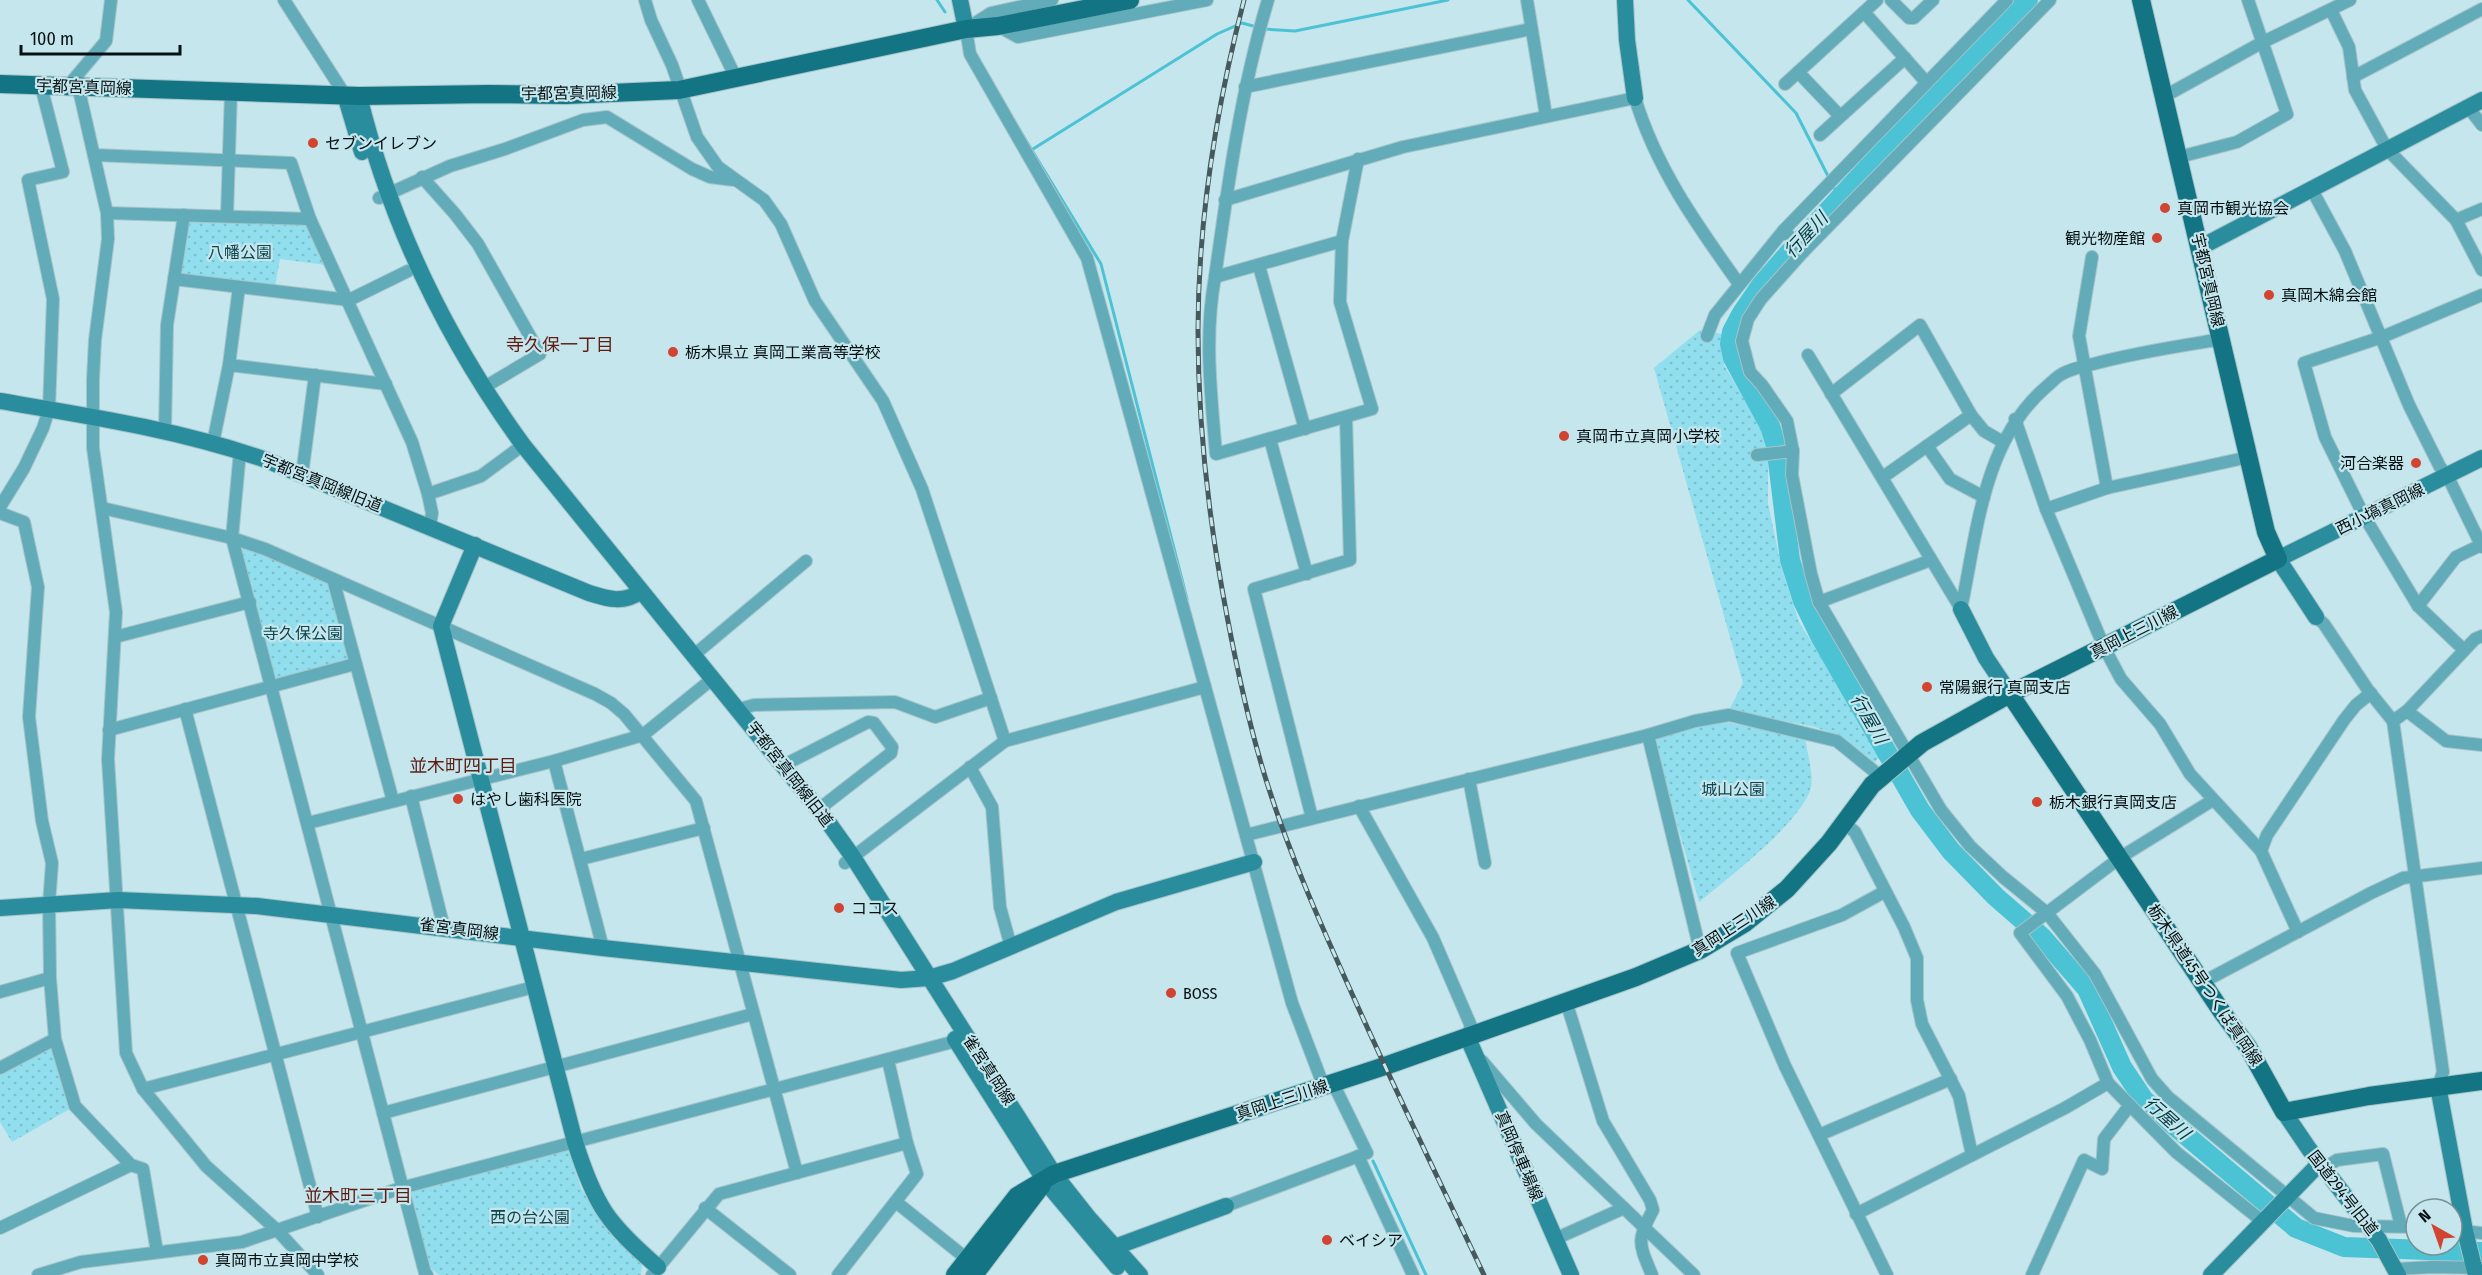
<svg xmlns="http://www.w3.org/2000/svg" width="2482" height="1275" font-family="'Fira Sans Condensed','Noto Sans JP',sans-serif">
  <defs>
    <pattern id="park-dots" width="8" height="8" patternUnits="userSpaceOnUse" patternTransform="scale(1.5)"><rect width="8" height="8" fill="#91dfee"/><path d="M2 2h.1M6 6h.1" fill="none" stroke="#7cbecb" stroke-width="1.8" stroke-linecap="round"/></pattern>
  </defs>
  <rect width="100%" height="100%" fill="#c4e6ec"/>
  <g fill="url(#park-dots)">
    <polygon points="184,215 310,219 333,266 280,259 274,292 174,279"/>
    <polygon points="1700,330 1728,335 1724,365 1761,428 1768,446 1768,503 1781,566 1799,622 1882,755 1874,763 1842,737 1815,727 1729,710 1743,683 1654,368"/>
    <polygon points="232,538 333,579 355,664 271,686"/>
    <path d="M 1728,723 L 1805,736 C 1806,748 1814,776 1811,787 C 1803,821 1727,879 1699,902 L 1655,745 L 1658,737 L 1697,726 Z"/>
    <polygon points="55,1039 75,1106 12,1142 0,1122 0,1068"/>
    <polygon points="567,1146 581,1188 595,1211 616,1241 642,1261 641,1275 439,1275 428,1266 408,1196 413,1189"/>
  </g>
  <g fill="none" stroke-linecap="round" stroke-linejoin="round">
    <g stroke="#4cc2d5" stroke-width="3">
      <polyline points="937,0 945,12"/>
      <polyline points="1688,0 1796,113 1829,178"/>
      <polyline points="1263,29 1295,31 1448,0"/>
      <polyline points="1016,124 1101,264 1187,599"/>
      <polyline points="1033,149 1217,34 1242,23 1257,27"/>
      <polyline points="1832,184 1839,197"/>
      <polyline points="1373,1161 1426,1275"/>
    </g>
    <polyline stroke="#4cc2d5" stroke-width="20" points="2028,0 1920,111 1788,254 1762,284 1742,313 1732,332 1730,344 1733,358 1770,426 1776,445 1790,560 1803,601 1820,636 1920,810 1951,851 1996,897 2042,937 2087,989 2122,1067 2144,1100 2296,1228 2344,1247 2482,1252"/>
    <defs>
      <g id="street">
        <polyline points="284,0 345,95"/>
        <polyline points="645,0 651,20 672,65 697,137 718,167 764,200 781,224 815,301 883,401 922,489 1005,741"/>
        <polyline points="698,0 736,78"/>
        <polyline points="1052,0 991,13 966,29 970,54 1087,258 1292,1003 1324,1087"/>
        <path d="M 1268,0 C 1241,90 1228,184 1215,277 L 1342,241"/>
        <polyline points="1527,0 1546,116"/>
        <polyline points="1891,0 1909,18 1914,18 1933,0"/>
        <polyline points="2050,0 1803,252 1761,299 1748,319 1742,341 1750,372 1762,385 1787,421 1793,451 1792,475 1811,574 1819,602 1941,810 1970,846 2003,877 2047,913 2095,974 2152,1079 2168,1097 2314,1218 2354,1226 2416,1227"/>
        <polyline points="2331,10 2349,47 2355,90 2387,149 2456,220 2482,270"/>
        <polyline points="1864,12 1926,82"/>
        <polyline points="998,26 1018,37 1207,0"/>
        <polyline points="1798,72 1840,116"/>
        <polyline points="2353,77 2482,9"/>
        <polyline points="1785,84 1877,0"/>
        <polyline points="68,86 106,41 111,0"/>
        <polyline points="78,86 107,213 108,239 95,340 93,379 93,448 116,612 108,759 126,1053 143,1089 206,1166 278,1231 318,1275"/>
        <polyline points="1245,87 1531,29"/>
        <polyline points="2165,96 2263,42 2350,0"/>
        <polyline points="2468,107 2482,125"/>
        <polyline points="1820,135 1905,58"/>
        <polyline points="94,155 291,163 310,219 412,442 428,494 432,513 430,526"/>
        <polyline points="2179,157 2237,142 2287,114 2248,0"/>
        <polyline points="422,177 455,214 478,244 540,354 483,388"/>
        <polyline points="2311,188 2345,251 2409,405 2440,467 2447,475 2482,547"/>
        <polyline points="379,198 450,166 505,149 583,120 607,117 692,169 710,177 734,180"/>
        <path d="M 1225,200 L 1403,147 L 1635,98 C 1656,168 1697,225 1739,284"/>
        <polyline points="107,213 310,219"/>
        <polyline points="227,216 231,91"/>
        <polyline points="2456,220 2482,209"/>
        <polyline points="1784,230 1803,252"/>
        <polyline points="2092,257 2079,336 2107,488"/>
        <polyline points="1259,266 1305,429"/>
        <path d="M 1215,277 C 1204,336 1211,395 1216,454 L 1372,409 L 1340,302 L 1342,241 L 1358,159"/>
        <polyline points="174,279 349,300 408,271"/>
        <polyline points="1707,336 1715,315 1784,230 2007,0"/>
        <polyline points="1808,355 1961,609"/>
        <polyline points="229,365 386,384"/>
        <polyline points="1831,394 1920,325 1971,415 1984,431 2003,442"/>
        <polyline points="2015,419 2046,509 2104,647 2121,679 2160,724 2190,774 2261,851 2298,932"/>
        <polyline points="165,431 167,325 184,215"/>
        <polyline points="1270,439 1307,574"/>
        <polyline points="213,443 229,365 239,287"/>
        <polyline points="1927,446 1950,479 1984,497"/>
        <polyline points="240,451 232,538 425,1273 427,1275"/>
        <polyline points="1757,455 1793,451"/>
        <polyline points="302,475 315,375"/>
        <polyline points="1883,477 1971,415"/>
        <polyline points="428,494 481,476 523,445"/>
        <polyline points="0,507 24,468 43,428 49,409 53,299 28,180 63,172 41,86"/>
        <polyline points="102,508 232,538 265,549 595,694 611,703 624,714 696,801 797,1173"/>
        <polyline points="2046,509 2107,488 2249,457"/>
        <polyline points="0,513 24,522 38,587 29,717 42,821 52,863 49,904 50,978 55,1039"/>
        <polyline points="333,579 393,801"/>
        <polyline points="1819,602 1931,560"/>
        <polyline points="2418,606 2456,557 2481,545"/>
        <path d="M 1961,609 C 1977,533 1983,442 2045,388 C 2050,384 2056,377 2062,374 C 2072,368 2086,366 2097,363 C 2138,352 2180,346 2222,339"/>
        <polyline points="2316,617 2324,624 2368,690 2393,721 2443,1072 2438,1086"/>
        <polyline points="115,637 250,602"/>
        <polyline points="2464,650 2418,606 2364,516 2325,437 2304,363 2382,337 2482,295"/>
        <polyline points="694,655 806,561"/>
        <polyline points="185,709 318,1217"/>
        <polyline points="739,709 754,705 895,702 935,717 991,698"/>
        <polyline points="2407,711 2446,741 2482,745"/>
        <polyline points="2393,721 2407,711 2475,639 2482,636"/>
        <polyline points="109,730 355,664"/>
        <polyline points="1648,735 1700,950"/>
        <polyline points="554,761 603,948"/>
        <polyline points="784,765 868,722 874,723 892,747 891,753 819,809"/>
        <polyline points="970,767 992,807 1000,907 1011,947"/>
        <polyline points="1469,779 1485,863"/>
        <polyline points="411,796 444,928"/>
        <polyline points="2213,800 2121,857 2020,933 2067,996 2090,1040 2108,1083 2176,1152 2262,1221"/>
        <polyline points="1359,806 1433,938 1471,1026 1467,1036"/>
        <polyline points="1312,818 1254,589 1350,560 1346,417"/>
        <polyline points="308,823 554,761 643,735 706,684"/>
        <polyline points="1844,823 1855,832 1904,927 1917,958 1917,1000 1922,1024 1959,1096 1972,1155"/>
        <polyline points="1246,835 1648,735 1695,721 1729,715 1837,741 1880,776"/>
        <polyline points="2261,851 2267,835 2344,720 2356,705 2371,693"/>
        <polyline points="581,859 704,828"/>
        <polyline points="845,863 1005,741 1205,687"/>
        <polyline points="1884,892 1842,915 1737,953 1785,1066 1887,1275"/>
        <polyline points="2203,982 2371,893 2403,878 2482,868"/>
        <polyline points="0,992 50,978"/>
        <path d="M 1566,1001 L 1603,1121 L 1650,1200 L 1653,1210 C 1636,1241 1639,1244 1652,1275"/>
        <polyline points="1482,1061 1536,1124 1694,1275"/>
        <polyline points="0,1068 55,1039 75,1106 131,1165 143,1169 157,1252"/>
        <polyline points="143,1089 534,987"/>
        <polyline points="383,1113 753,1014"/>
        <polyline points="1819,1135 1951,1079"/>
        <polyline points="1358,1156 1413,1275"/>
        <polyline points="2320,1163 2329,1165 2337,1160 2383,1154 2401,1226"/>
        <polyline points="896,1202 967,1259"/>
        <polyline points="1226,1206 1367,1153 1333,1083"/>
        <polyline points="705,1208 790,1275"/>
        <polyline points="1856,1214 2065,1108 2108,1083"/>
        <polyline points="0,1228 131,1165"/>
        <polyline points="2452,1230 2482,1233"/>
        <polyline points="1555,1239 1624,1208"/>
        <polyline points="2396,1269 2433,1267 2481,1268"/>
        <polyline points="38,1275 81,1262 242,1242 401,1188 956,1041"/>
        <polyline points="652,1275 719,1194 907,1143"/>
        <polyline points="838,1275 917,1174 907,1143 888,1060"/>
        <polyline points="2032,1275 2084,1160 2102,1169 2104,1139 2130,1105"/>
      </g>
      <g id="secondary">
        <polyline points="960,0 966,29"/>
        <polyline points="1625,0 1627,40 1635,98"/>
        <polyline points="345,95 362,152"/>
        <path d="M 359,96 C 390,223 446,339 523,445 L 823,815 L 853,857 L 1054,1174 L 1088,1217 L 1140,1275"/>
        <polyline points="2201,247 2482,100"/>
        <path d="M 0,401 C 89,416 180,430 266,460 L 589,593 C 608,599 624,604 641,591"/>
        <path d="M 475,545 L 441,626 L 575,1142 C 595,1206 608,1224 658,1267"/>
        <polyline points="1961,609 1986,658 2010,694"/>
        <polyline points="2316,617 2278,559 2482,458"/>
        <polyline points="0,908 118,900 257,906 603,948 901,980 929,978 953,971 1116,902 1254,862"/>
        <polyline points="1467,1036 1571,1275"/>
        <polyline points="955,1039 1045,1181 1117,1267"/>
        <polyline points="2438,1086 2465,1231 2476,1275"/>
        <polyline points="2284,1112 2309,1149 2379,1240 2398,1275"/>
        <polyline points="1115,1247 1226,1206"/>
        <polyline points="2211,1275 2320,1163"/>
      </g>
      <g id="primary">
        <polyline points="0,84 359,96 488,94 566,95 679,90 966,29 998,26 1130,0"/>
        <polyline points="2010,694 2222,1012 2248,1047 2284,1112 2369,1096 2482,1081"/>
        <polyline points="955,1275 1017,1196 1054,1174 1385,1066 1636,977 1700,950 1745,923 1787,889 1829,843 1872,785 1922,743 2010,694 2278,559 2266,532 2141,0"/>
        <polyline points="974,1275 1042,1185"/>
      </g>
    </defs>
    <use href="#street" stroke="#a5c4c9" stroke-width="14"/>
    <use href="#secondary" stroke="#a5c4c9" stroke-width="18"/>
    <use href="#primary" stroke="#a5c4c9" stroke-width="20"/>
    <use href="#street" stroke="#62abb9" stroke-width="12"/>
    <use href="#secondary" stroke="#2a8d9d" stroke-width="16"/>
    <use href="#primary" stroke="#137584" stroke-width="18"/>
    <defs>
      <path id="rail" d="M 1244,0 C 1217,105 1198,222 1198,331 C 1198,427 1209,522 1227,616 C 1238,674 1250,730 1268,786 C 1291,858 1322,927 1353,996 C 1395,1090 1440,1182 1484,1275"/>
    </defs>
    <use href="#rail" stroke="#46595c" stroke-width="5"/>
    <use href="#rail" stroke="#c4e6ec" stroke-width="3" stroke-dasharray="9" stroke-linecap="butt"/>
  </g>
  <g fill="#d04431" stroke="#c4e6ec" stroke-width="2">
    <circle cx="313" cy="143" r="6"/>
    <circle cx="2165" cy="208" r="6"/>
    <circle cx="2157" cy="238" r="6"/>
    <circle cx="2269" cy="295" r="6"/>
    <circle cx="673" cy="352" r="6"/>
    <circle cx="1564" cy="436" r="6"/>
    <circle cx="2416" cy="463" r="6"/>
    <circle cx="1927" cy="687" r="6"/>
    <circle cx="458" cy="799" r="6"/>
    <circle cx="2037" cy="802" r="6"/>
    <circle cx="839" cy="908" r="6"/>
    <circle cx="1171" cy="993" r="6"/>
    <circle cx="1327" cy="1240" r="6"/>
    <circle cx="203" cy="1260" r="6"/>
  </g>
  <g text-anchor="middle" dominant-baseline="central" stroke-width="4.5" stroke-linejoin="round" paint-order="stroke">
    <g font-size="16" fill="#051012" stroke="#c4e6ec">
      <text transform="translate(84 87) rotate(2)">宇都宮真岡線</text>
      <text transform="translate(569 93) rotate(-1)">宇都宮真岡線</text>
      <text transform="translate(2208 280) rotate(77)">宇都宮真岡線</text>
      <text transform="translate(322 483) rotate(22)">宇都宮真岡線旧道</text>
      <text transform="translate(2380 509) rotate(-26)">西小塙真岡線</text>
      <text transform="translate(2134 632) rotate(-27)">真岡上三川線</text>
      <text transform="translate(790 774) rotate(52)">宇都宮真岡線旧道</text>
      <text transform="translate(1734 926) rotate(-33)">真岡上三川線</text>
      <text transform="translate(459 929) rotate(7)">雀宮真岡線</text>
      <text transform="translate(2205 985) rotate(56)">栃木県道45号つくば真岡線</text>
      <text transform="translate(989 1070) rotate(57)">雀宮真岡線</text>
      <text transform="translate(1282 1100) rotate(-18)">真岡上三川線</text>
      <text transform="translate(1519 1156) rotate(67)">真岡停車場線</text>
      <text transform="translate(2343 1193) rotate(52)">国道294号旧道</text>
    </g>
    <g font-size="16" fill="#051012" stroke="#c4e6ec" text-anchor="start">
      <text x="325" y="143">セブンイレブン</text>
      <text x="2177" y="208">真岡市観光協会</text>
      <text x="2145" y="238" text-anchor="end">観光物産館</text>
      <text x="2281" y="295">真岡木綿会館</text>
      <text x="685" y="352">栃木県立 真岡工業高等学校</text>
      <text x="1576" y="436">真岡市立真岡小学校</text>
      <text x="2404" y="463" text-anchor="end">河合楽器</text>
      <text x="1939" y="687">常陽銀行 真岡支店</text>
      <text x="470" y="799">はやし歯科医院</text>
      <text x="2049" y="802">栃木銀行真岡支店</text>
      <text x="851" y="908">ココス</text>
      <text x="1183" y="993">BOSS</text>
      <text x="1339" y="1240">ベイシア</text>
      <text x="215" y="1260">真岡市立真岡中学校</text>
    </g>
    <g font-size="16" fill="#11454e" stroke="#c4e6ec">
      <text x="240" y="252">八幡公園</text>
      <text x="303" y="633">寺久保公園</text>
      <text x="1733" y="789">城山公園</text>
      <text x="530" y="1217">西の台公園</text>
    </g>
    <g font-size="18" font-style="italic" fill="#013a42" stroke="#c4e6ec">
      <text transform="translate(1806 235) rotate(-47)">行屋川</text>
      <text transform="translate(1869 719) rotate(60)">行屋川</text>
      <text transform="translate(2167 1118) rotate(42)">行屋川</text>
    </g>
    <g font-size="18" fill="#5f1c13" stroke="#c4e6ec">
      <text x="560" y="345">寺久保一丁目</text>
      <text x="463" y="766">並木町四丁目</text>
      <text x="358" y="1196">並木町三丁目</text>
    </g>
  </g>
  <g transform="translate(2434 1227) rotate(320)"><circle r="28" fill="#c4e6ec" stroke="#789095" stroke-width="1.5"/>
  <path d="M0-4.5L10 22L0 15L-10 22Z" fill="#d04431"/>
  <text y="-9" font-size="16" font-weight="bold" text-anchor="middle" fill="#051012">N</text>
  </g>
  <path d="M21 45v9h159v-9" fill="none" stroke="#051012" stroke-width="3"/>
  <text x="30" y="45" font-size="18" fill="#051012" stroke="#c4e6ec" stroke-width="4.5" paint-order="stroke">100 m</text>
</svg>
